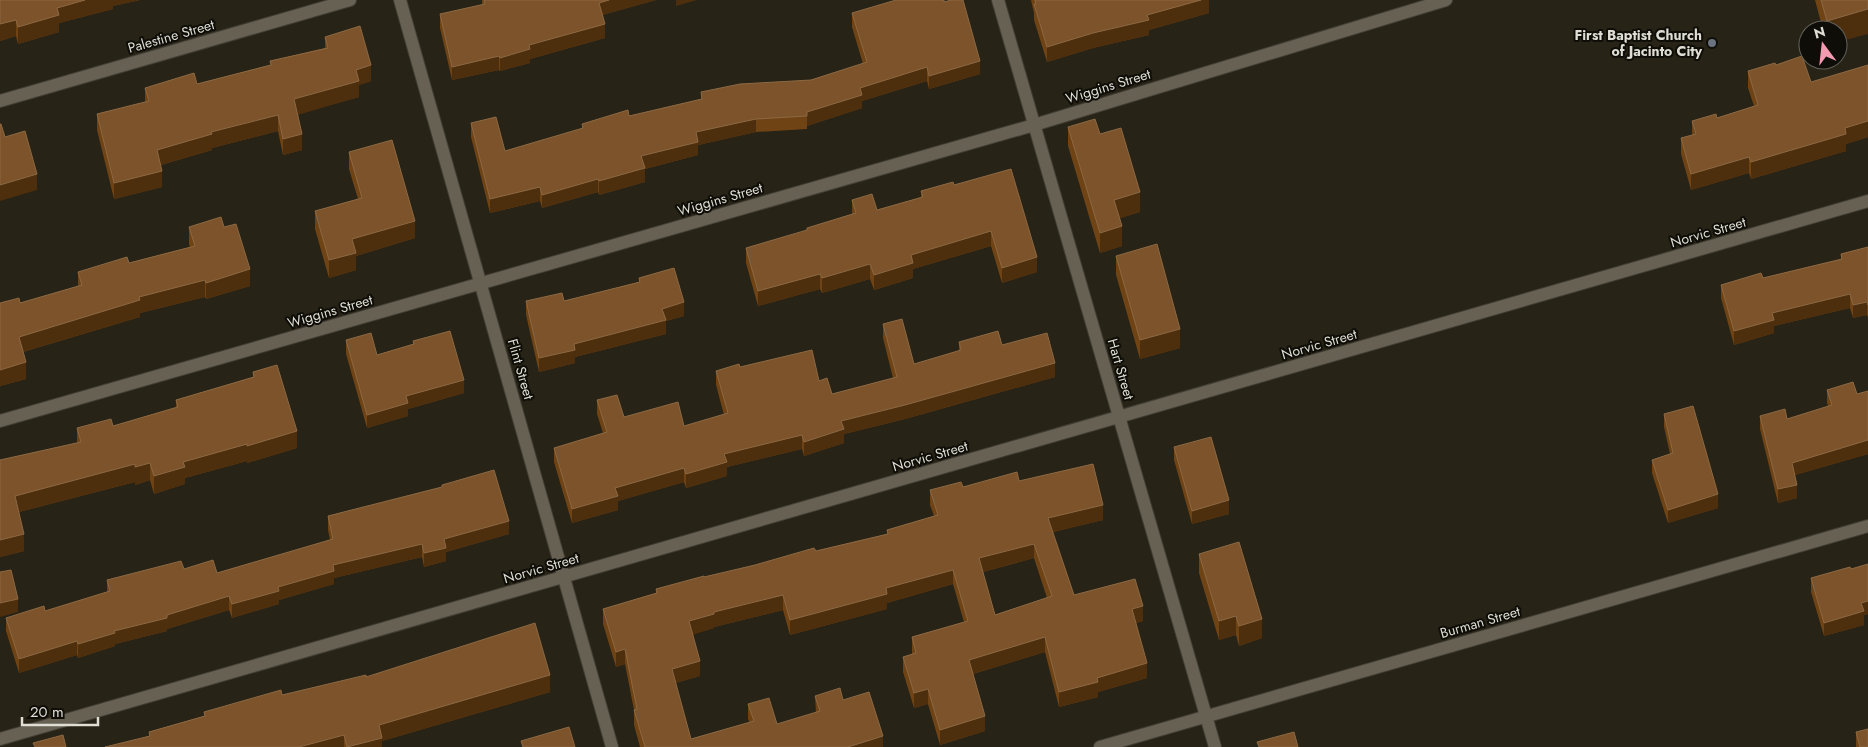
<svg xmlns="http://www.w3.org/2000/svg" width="1868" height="747" font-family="Jost,sans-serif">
  <rect width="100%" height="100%" fill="#272316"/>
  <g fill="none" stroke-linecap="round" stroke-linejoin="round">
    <defs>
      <g id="minor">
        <polyline points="400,0 612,747"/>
        <polyline points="998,0 1215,747"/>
        <polyline points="0,101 350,0"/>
        <polyline points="0,421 1034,125 1446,0"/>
        <polyline points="0,739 1868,201"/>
        <polyline points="1100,747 1868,526"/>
      </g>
    </defs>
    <use href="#minor" stroke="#423e35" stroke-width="14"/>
    <use href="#minor" stroke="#666152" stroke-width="12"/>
  </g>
  <g fill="#704315" fill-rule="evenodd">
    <polygon points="0,0 140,0 113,6 113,9 59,23 59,32 18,44 16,36 0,41"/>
    <polygon points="482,0 656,0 602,15 605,38 530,59 530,63 500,71 499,70 452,80 440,28 440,14 482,5"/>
    <polygon points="1031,0 1209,0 1209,13 1149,30 1149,35 1093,48 1047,62 1034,20 1034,13"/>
    <polygon points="1815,0 1868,0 1838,30 1823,30"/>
    <polygon points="852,13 980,74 929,89 927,81 862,101 862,108 807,126 807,129 756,132 698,145 698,155 645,169 645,182 599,195 598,192 542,208 540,201 490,213 471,137 471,123 505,151 582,129 582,124 629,116 701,99 701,92 811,80 863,64 852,27"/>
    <polygon points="325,37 371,81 359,85 359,97 298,114 302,150 283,155 278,131 212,148 212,150 161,165 162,187 114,199 97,130 97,114 145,102 145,88 197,84 270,65 270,61 325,48"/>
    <polygon points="1776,65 1811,82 1868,65 1868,137 1846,144 1846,151 1751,179 1749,173 1691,190 1681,154 1681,138 1692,135 1692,121 1717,118 1754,106 1748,88 1748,71"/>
    <polygon points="1068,127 1100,134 1140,212 1120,218 1122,246 1100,253 1068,146"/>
    <polygon points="349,152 415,238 356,256 356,270 329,278 315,229 315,211 358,199 349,169"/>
    <polygon points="954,185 1037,272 1002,283 991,246 913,269 913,278 874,290 870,279 822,293 820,289 758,306 746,263 746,248 807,231 807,228 852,214 852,200 877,210 921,197 921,191"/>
    <polygon points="189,227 224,227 250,286 206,299 205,297 140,313 140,317 23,352 26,379 0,386 20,303 78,286 78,272 129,263 190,247 189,244"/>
    <polygon points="1868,247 1868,318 1867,315 1853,318 1850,308 1774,326 1774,333 1734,345 1721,298 1721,285 1763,278 1841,259 1841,254"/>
    <polygon points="1116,256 1180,348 1140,359 1116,275"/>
    <polygon points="639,278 684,316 666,321 666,334 575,357 575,363 539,372 526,315 526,301 564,301 639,282"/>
    <polygon points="883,324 914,364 959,351 959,342 1002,345 1055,377 905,419 844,434 844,443 804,456 802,449 727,467 727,476 686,488 684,482 618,501 618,510 572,523 554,462 554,448 603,433 597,414 597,400 624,417 684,426 724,415 716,385 716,371 740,367 819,381 832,394 893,378 883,338"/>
    <polygon points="346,340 377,355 413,344 413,341 464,393 408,409 408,416 367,428 346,354"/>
    <polygon points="253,372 297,448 247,463 247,461 185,478 185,484 154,494 150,480 135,485 135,482 19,512 24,551 0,557 0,460 77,443 77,428 113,426 176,407 176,400 253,377"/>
    <polygon points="1827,390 1857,394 1868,391 1868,454 1795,475 1797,498 1778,503 1760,429 1760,416 1787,419 1828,406 1827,403"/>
    <polygon points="1664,414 1718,508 1668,523 1652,473 1652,460 1670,454 1664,427"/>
    <polygon points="1174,447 1229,514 1192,524 1174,460"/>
    <path d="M 1019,481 L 1103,520 L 1053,532 L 1074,595 L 1143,621 L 1136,623 L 1147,678 L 1098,692 L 1098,697 L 1059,707 L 1045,652 L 973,674 L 985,731 L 940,745 L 928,704 L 914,708 L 903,672 L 903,657 L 912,654 L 912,637 L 964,622 L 953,584 L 887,603 L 887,609 L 790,635 L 783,610 L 714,627 L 714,628 L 693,634 L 700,676 L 675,683 L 691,739 L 750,723 L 748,719 L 748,704 L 777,724 L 816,713 L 815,696 L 843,700 L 883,747 L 640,747 L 634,725 L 634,710 L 625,664 L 616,667 L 603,624 L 603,609 L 656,593 L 656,589 L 887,534 L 887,530 L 934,516 L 930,505 L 930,490 ZM 1034,558 L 1047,598 L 995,615 L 983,572 Z"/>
    <polygon points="442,485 509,534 446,552 446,561 424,567 422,557 334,578 334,584 279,600 279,604 232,618 229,610 167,629 167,631 115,644 115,646 78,658 77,655 19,673 6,631 6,618 45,611 107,592 107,580 184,569 217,573 330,540 328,530 328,516 442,487"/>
    <polygon points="1199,554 1262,638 1239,646 1236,635 1219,640 1199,573"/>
    <polygon points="1868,564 1868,614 1864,615 1864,625 1824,636 1811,592 1811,578 1851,569"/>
    <polygon points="366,677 550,692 382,741 382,747 105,747 149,736 149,732 204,716 204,712"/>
    <polygon points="1856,732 1868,747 1856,747"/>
  </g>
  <g fill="#4e2f0d">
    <polygon points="85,0 140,0 113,6 113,9 59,23 59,32 18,44 18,27 57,8"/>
    <polygon points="609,0 656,0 599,16 599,3"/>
    <polygon points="676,0 697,0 676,6"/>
    <polygon points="1201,0 1209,0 1209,13 1149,30 1149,35 1093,48 1047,62 1047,47 1147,15"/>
    <polygon points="1868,9 1868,34 1838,42 1838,30 1827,30 1827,21"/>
    <polygon points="16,20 16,36 0,41 0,24"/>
    <polygon points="605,24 605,38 530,59 530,63 500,71 500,58 529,45"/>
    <polygon points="499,56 499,70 452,80 452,67"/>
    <polygon points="980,61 980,74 929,89 929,76"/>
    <polygon points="371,65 371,81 359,85 359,97 294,116 294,99 356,70"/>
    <polygon points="927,67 927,81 862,101 862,108 807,126 807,112 860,88"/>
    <polygon points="278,115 278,131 212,148 212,150 157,166 157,150 211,132"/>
    <polygon points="756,119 756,132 698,145 698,155 645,169 645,182 599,195 599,181 641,156 696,132"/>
    <polygon points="1868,121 1868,137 1846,144 1846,151 1751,179 1751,162 1845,128"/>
    <polygon points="302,134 302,150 283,155 283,139"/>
    <polygon points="1749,157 1749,173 1691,190 1691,174"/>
    <polygon points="162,171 162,187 114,199 114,183"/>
    <polygon points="37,174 37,190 0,201 0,185"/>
    <polygon points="598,179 598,192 542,208 542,195"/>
    <polygon points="540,187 540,201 490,213 490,199"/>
    <polygon points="1140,192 1140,212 1114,220 1114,200"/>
    <polygon points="415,221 415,238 356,256 356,270 329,278 329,260 352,239"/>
    <polygon points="1122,226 1122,246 1100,253 1100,233"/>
    <polygon points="991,231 991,246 913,269 913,278 874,290 874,275 911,255"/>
    <polygon points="1037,257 1037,272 1002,283 1002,268"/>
    <polygon points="870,264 870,279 822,293 822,278"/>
    <polygon points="250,269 250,286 206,299 206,283"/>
    <polygon points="820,274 820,289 758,306 758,291"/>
    <polygon points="205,280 205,297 140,313 140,317 19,353 19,337 139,297"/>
    <polygon points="1850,294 1850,308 1774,326 1774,333 1734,345 1734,331 1772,313"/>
    <polygon points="684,302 684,316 666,321 666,334 575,357 575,363 539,372 539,358 662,309"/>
    <polygon points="1867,302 1867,315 1853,318 1853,305"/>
    <polygon points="1180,329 1180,348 1140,359 1140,340"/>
    <polygon points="26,362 26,379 0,386 0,370"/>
    <polygon points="1055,363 1055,377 905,419 844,434 844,443 804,456 804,442 841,421"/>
    <polygon points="464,380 464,393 408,409 408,416 367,428 367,415 406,396"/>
    <polygon points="297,431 297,448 247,463 247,446"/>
    <polygon points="802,435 802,449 727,467 727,476 686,488 686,474 724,454"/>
    <polygon points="1868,440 1868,454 1792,476 1792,463"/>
    <polygon points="247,444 247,461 185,478 185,484 154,494 154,476 183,462"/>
    <polygon points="150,463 150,480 135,485 135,467"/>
    <polygon points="135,464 135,482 15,513 15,496"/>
    <polygon points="684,468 684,482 618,501 618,510 572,523 572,509 615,488"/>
    <polygon points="1797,485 1797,498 1778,503 1778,489"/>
    <polygon points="1718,494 1718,508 1668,523 1668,510"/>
    <polygon points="1229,500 1229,514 1192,524 1192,511"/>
    <polygon points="1103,505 1103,520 1048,533 1048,518"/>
    <polygon points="509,521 509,534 446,552 446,561 424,567 424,553 444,539"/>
    <polygon points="24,534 24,551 0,557 0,540"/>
    <polygon points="422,544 422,557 334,578 334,584 279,600 279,604 232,618 232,604 333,565"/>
    <polygon points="1034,544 1034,558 979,573 979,558"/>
    <polygon points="953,570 953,584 887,603 887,609 790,635 790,620 886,588"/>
    <polygon points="783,595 783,610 714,627 714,628 689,636 689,621 714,612"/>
    <polygon points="229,596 229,610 167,629 167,631 115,644 115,646 78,658 78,644 114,631"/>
    <polygon points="18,599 18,612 0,617 0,603"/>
    <polygon points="1868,601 1868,614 1864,615 1864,625 1824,636 1824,623 1861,603"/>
    <polygon points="1143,606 1143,621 1132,624 1132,609"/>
    <polygon points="1236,616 1236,635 1219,640 1219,621"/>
    <polygon points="1262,619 1262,638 1239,646 1239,626"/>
    <polygon points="1045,637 1045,652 969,675 969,660"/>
    <polygon points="77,641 77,655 19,673 19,659"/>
    <polygon points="625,649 625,664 616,667 616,652"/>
    <polygon points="700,661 700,676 672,684 672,669"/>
    <polygon points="1147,663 1147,678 1098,692 1098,697 1059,707 1059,692 1097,678"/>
    <polygon points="550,675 550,692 382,741 382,747 347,747 379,725"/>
    <polygon points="928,689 928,704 914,708 914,693"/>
    <polygon points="985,716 985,731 940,745 940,730"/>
    <polygon points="344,735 344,747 299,747"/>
    <polygon points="883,736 883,747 848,747"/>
  </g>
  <g fill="#7c532a" stroke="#8c6944" fill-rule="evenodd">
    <polygon points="0,0 85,0 57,8 59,15 18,27 16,20 0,24"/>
    <polygon points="484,0 609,0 599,3 605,24 529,45 530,49 500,58 499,56 452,67 440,14 485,4"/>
    <polygon points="896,0 944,0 944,2 951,0 963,0 980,61 929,76 927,67 860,88 862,95 807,112 807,116 756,119 696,132 698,142 641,156 645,168 599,181 598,179 542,195 540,187 490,199 471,123 496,117 505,151 583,128 582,124 628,110 629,116 702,99 701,92 740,84 811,80 867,62 852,13"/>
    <polygon points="1035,0 1201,0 1147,15 1149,20 1093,33 1047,47 1034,4 1036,4"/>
    <polygon points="1821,0 1868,0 1868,9 1827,21"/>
    <polygon points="360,26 371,65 356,70 359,81 294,99 302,134 283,139 278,115 211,132 212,134 157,150 162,171 114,183 97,114 149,101 145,88 194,73 197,84 271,65 270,61 328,48 325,37"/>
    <polygon points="1802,56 1811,82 1868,65 1868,121 1845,128 1846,134 1751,162 1749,157 1691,174 1681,138 1696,134 1692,121 1716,114 1717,118 1758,105 1748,71 1775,63 1776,65"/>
    <polygon points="1095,119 1100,134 1121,128 1140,192 1114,200 1122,226 1100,233 1068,127"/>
    <polygon points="0,124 1,124 5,137 25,131 37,174 0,185"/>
    <polygon points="392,140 415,221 352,239 356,253 329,260 315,211 362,198 349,152"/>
    <polygon points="1011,169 1037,257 1002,268 991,231 911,255 913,263 874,275 870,264 822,278 820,274 758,291 746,248 807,230 807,228 856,213 852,200 872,194 877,210 923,197 921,191 953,182 954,185"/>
    <polygon points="221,217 224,227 236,224 250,269 206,283 205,280 139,297 140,300 19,337 26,362 0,370 0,303 19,298 20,303 82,285 78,272 127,257 129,263 195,246 189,227"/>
    <polygon points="1157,244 1180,329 1140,340 1116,256"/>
    <polygon points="1868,247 1868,305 1867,302 1853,305 1850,294 1772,313 1774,320 1734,331 1721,285 1761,273 1763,278 1842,259 1841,254"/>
    <polygon points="674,268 684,302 662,309 666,320 574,344 575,350 539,358 526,301 562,293 564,301 640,282 639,278"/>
    <polygon points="902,319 914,364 961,350 959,342 998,331 1002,345 1047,333 1055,363 905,405 841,421 844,429 804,442 802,435 724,454 727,462 686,474 684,468 615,488 618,496 572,509 554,448 607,432 597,400 617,395 624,417 678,402 684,426 728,413 716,371 739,364 740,367 812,350 819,381 827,378 832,394 897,377 883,324"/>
    <polygon points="450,331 464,380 406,396 408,403 367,415 346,340 371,333 377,355 414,344 413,341"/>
    <polygon points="277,365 297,431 247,446 247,444 183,462 185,467 154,476 150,463 135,467 135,464 15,496 24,534 0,540 0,460 81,442 77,428 111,419 113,426 178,407 176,400 254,377 253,372"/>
    <polygon points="1853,382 1857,394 1868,391 1868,440 1792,463 1797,485 1778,489 1760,416 1785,409 1787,419 1832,405 1827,390"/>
    <polygon points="1693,406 1718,494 1668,510 1652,460 1673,453 1664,414"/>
    <polygon points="1211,437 1229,500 1192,511 1174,447"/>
    <path d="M 1093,464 L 1103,505 L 1048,518 L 1074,595 L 1135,579 L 1143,606 L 1132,609 L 1147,663 L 1097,678 L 1098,682 L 1059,692 L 1045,637 L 969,660 L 985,716 L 940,730 L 928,689 L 914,693 L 903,657 L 916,653 L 912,637 L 968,621 L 953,570 L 886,588 L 887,594 L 790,620 L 783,595 L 714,612 L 714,614 L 689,621 L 700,661 L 672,669 L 691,739 L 754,721 L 748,704 L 769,698 L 777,724 L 820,711 L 815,696 L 840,688 L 843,700 L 869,692 L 883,736 L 848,747 L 645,747 L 634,710 L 637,709 L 625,649 L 616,652 L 603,609 L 657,593 L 656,589 L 704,576 L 704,577 L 755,565 L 814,548 L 816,551 L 888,534 L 887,530 L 938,515 L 930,490 L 961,482 L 963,487 L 1017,472 L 1019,481 ZM 1034,544 L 1052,596 L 995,615 L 979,558 Z"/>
    <polygon points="494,470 509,521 444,539 446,548 424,553 422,544 333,565 334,571 278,587 279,591 232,604 229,596 167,615 167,618 114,631 115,633 78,644 77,641 19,659 6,618 44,606 45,611 110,591 107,580 181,561 184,569 213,560 217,573 333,539 328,516 442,487 442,485"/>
    <polygon points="1239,542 1262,619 1239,626 1236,616 1219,621 1199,554"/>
    <polygon points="1868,564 1868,601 1861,603 1864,611 1824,623 1811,578 1850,567 1851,569"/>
    <polygon points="11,570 18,599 0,603 0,572"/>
    <polygon points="535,623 550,675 379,725 382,738 347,747 344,735 299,747 105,747 150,736 149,732 205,716 204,712 281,690 282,695 366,675 366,677"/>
    <polygon points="569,727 575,747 523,747 521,741"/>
    <polygon points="1868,729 1868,747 1860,747 1856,732"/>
    <polygon points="1294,732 1298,747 1259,747 1257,742"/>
    <polygon points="63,735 66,747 35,747 33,743"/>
  </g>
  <circle fill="#6b7280" stroke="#0e0d07" stroke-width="2" cx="1712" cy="43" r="5"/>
  <g text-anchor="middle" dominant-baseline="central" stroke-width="4" stroke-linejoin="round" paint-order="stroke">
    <g font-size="14" font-weight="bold" fill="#dfddd4" stroke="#0e0d07" text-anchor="end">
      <text x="1702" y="35">First Baptist Church<tspan x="1702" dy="16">of Jacinto City</tspan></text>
    </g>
    <g font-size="14" fill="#dfddd4" stroke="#0e0d07">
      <text transform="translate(171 36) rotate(-16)">Palestine Street</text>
      <text transform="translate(1108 86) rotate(-17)">Wiggins Street</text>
      <text transform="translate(720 199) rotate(-16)">Wiggins Street</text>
      <text transform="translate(1708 232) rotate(-16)">Norvic Street</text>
      <text transform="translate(330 311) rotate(-16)">Wiggins Street</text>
      <text transform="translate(1319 344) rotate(-16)">Norvic Street</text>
      <text transform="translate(521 369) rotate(74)">Flint Street</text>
      <text transform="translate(1121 369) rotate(74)">Hart Street</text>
      <text transform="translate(930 456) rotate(-16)">Norvic Street</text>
      <text transform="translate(541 568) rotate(-16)">Norvic Street</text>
      <text transform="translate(1480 622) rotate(-16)">Burman Street</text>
    </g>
  </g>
  <g transform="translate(1823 45) rotate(345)"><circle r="24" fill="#0e0d07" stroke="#626059"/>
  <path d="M0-4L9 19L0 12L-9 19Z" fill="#f29ab0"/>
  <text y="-8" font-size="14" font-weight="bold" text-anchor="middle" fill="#dfddd4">N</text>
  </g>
  <path d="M22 717v8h76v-8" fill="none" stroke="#dfddd4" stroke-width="2.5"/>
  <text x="30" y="717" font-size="15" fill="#dfddd4" stroke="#0e0d07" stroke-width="4" paint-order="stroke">20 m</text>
</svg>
